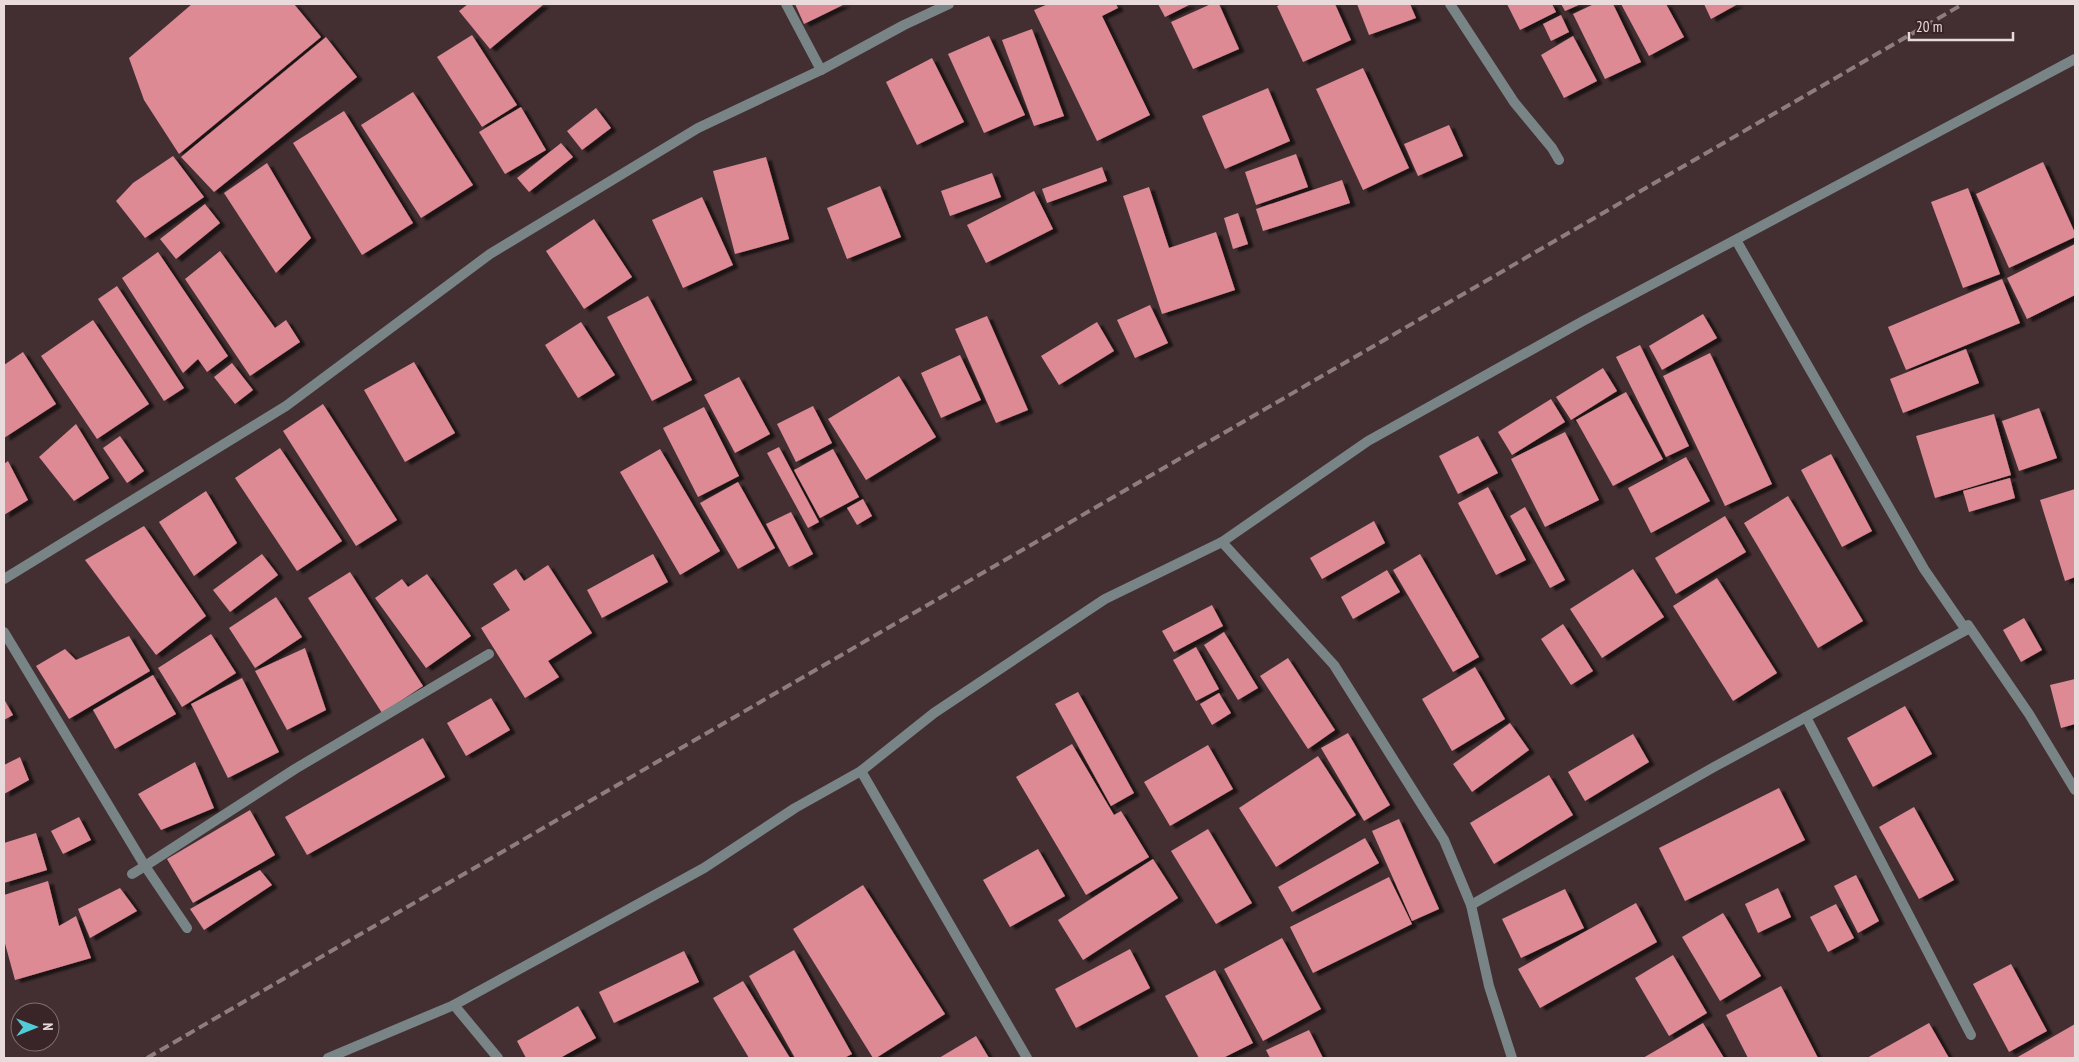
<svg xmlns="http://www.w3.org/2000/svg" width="2079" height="1062" font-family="'PT Sans Narrow',sans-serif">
  <defs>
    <filter id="shadow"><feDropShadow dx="5.5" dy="3" stdDeviation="1" flood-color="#0009"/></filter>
  </defs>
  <rect width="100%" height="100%" fill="#432f31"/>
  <g fill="#dd8a95" filter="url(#shadow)">
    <polygon points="192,4 294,4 321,37 179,154 144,100 129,58"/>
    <polygon points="468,4 544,4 490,49 459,11"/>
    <polygon points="795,4 845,4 804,24"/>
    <polygon points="1048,4 1116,4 1118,8 1102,16 1150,115 1097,141 1034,10"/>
    <polygon points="1158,4 1191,4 1165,17"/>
    <polygon points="1211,4 1219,4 1239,49 1193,69 1171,22"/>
    <polygon points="1282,4 1335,4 1351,40 1303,62 1277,6"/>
    <polygon points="1357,4 1410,4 1416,18 1369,35"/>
    <polygon points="1507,4 1552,4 1556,12 1520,30"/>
    <polygon points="1561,4 1581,4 1565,11"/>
    <polygon points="1594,4 1613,4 1641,62 1605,79 1573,14"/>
    <polygon points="1621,4 1666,4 1684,37 1649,56"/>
    <polygon points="1704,4 1738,4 1711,19"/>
    <polygon points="1561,15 1569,32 1551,41 1543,24"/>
    <polygon points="1032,29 1064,116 1034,126 1002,40"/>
    <polygon points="472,35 517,105 482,127 437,57"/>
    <polygon points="989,36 1025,115 984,133 948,54"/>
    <polygon points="1573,36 1597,81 1564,98 1541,55"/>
    <polygon points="326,37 357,77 214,192 181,157"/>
    <polygon points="932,58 964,122 917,145 886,82"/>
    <polygon points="1363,68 1409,168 1363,190 1316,89"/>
    <polygon points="1268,88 1290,141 1225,169 1202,116"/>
    <polygon points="413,92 473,185 421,218 361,125"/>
    <polygon points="521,107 546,150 505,174 479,132"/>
    <polygon points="596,108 611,128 582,150 567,131"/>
    <polygon points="344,111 413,223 362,255 293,143"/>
    <polygon points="1449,125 1463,156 1418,176 1404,144"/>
    <polygon points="561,143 573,157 529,192 517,178"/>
    <polygon points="1296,154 1308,187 1256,205 1245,172"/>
    <polygon points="173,156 204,197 145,238 116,201 133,183"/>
    <polygon points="766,157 789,239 735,254 713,171"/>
    <polygon points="2043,162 2075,233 2075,237 2009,268 1976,194"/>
    <polygon points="267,163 311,238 276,273 224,193"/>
    <polygon points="1102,167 1107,181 1047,203 1042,189"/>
    <polygon points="992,173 1001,197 950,216 941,191"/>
    <polygon points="1342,180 1350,203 1263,231 1256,209"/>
    <polygon points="880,186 901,237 847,259 827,208"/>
    <polygon points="1149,187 1169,248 1216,232 1235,290 1162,314 1123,196"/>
    <polygon points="1968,188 2000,274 1963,288 1931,202"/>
    <polygon points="1034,191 1053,229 986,263 967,225"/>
    <polygon points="702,197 733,265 683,288 652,220"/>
    <polygon points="205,204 220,223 176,259 160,239"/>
    <polygon points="1238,213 1248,244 1233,249 1224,218"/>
    <polygon points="594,219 632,277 584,309 546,251"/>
    <polygon points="2075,244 2075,295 2027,319 2007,278"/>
    <polygon points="220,251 275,328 286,320 300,342 250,376 185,279"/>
    <polygon points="158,252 228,356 207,372 198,359 183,373 122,278"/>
    <polygon points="2002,279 2020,323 1906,370 1888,327"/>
    <polygon points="117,286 184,388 164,401 98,299"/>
    <polygon points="648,296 692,380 652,401 607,317"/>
    <polygon points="1150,305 1168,343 1135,358 1117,320"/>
    <polygon points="1703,314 1717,338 1662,370 1649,346"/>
    <polygon points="987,316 1028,410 996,423 955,329"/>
    <polygon points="93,320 149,404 97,439 41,356"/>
    <polygon points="581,322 615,375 578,398 545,345"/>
    <polygon points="1097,322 1114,351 1059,385 1041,356"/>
    <polygon points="1640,345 1689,446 1666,457 1616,357"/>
    <polygon points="1966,349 1979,383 1903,413 1890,379"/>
    <polygon points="23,352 56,404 4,438 4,365"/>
    <polygon points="1710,353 1772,484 1725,506 1663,376"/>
    <polygon points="960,355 981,400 941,418 921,373"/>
    <polygon points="414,362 455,433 405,462 364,390"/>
    <polygon points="232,363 253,390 235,404 214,377"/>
    <polygon points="1603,368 1617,391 1571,420 1556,397"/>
    <polygon points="899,376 936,437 866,480 828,419"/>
    <polygon points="739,377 770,434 735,453 704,395"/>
    <polygon points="1626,392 1663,459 1613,486 1576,420"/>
    <polygon points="1551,399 1565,422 1512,455 1498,432"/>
    <polygon points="323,404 397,520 356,546 283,431"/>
    <polygon points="813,406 832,443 796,462 777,424"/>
    <polygon points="704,407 739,476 698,497 663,428"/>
    <polygon points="2039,408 2057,458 2019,471 2002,421"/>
    <polygon points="1994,414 2011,475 1935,498 1916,436"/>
    <polygon points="76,424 109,478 74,501 39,457"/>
    <polygon points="1565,432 1599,500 1545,527 1511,459"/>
    <polygon points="120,436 144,471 127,483 103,448"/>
    <polygon points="1478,436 1498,473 1458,494 1439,456"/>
    <polygon points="779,447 819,522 808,528 767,453"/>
    <polygon points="280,448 342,541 297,571 235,478"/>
    <polygon points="660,449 720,551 680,575 620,472"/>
    <polygon points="833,449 859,497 820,518 794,470"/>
    <polygon points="1831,454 1872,531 1842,547 1801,470"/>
    <polygon points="1686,457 1710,501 1651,533 1628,488"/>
    <polygon points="8,461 28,500 4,515 4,464"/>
    <polygon points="2010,478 2015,498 1969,512 1963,491"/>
    <polygon points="738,482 775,548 738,569 700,503"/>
    <polygon points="1488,487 1526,560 1496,575 1458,503"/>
    <polygon points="2075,489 2075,577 2065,581 2040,500"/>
    <polygon points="206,491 237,543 194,576 159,522"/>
    <polygon points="1788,496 1863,621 1818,648 1744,523"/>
    <polygon points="863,499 872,516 857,525 847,508"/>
    <polygon points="1525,507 1565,580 1550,588 1510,516"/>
    <polygon points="791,512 813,554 789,567 766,524"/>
    <polygon points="1725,516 1746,552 1676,594 1655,558"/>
    <polygon points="1374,521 1385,543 1322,579 1310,558"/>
    <polygon points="144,526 206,616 156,655 85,560"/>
    <polygon points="262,554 278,575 230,612 213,590"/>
    <polygon points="653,554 668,582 602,618 587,590"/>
    <polygon points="1420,554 1479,657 1453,672 1393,570"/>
    <polygon points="548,565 592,633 548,661 559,677 525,698 481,628 510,610 493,584 516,569 524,581"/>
    <polygon points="1633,569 1664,617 1602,658 1570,609"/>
    <polygon points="1387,570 1400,592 1353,619 1341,597"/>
    <polygon points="350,572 423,686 382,713 308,598"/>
    <polygon points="427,574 471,636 426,668 375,598 402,579 408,587"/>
    <polygon points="1717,578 1777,673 1733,701 1673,606"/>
    <polygon points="276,597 302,637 255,668 229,628"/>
    <polygon points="1212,605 1223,626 1174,652 1162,631"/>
    <polygon points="2024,618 2042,650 2021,662 2003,630"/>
    <polygon points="1563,624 1593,671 1571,685 1541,639"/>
    <polygon points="1224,632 1258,688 1238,700 1204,645"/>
    <polygon points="211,634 236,673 182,707 158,668"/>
    <polygon points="129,636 150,671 69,719 36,666 65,649 76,660"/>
    <polygon points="1196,647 1219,689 1196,701 1173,660"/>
    <polygon points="305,648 326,710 287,730 255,671"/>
    <polygon points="1288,658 1335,730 1308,749 1260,676"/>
    <polygon points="1475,667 1505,719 1452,751 1422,699"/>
    <polygon points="153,675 176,714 115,749 93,710"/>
    <polygon points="242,678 279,752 228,778 191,704"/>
    <polygon points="2075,679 2075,724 2061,728 2050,685"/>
    <polygon points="1078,692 1134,793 1111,806 1055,704"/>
    <polygon points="1219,693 1231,713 1212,725 1200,704"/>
    <polygon points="491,698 510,730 466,756 447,723"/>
    <polygon points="4,699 13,715 4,720"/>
    <polygon points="1905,706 1932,754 1873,787 1847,738"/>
    <polygon points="1510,723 1529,750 1472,792 1453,764"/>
    <polygon points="1348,733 1390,805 1364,821 1321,748"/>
    <polygon points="1633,734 1649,762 1585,801 1568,772"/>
    <polygon points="423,738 445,777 307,855 285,817"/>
    <polygon points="1072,744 1114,815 1121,811 1149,857 1086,895 1016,777"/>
    <polygon points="1208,745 1233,789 1170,826 1144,782"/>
    <polygon points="1318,756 1356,815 1276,867 1239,808"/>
    <polygon points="20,757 29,780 4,794 4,765"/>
    <polygon points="195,762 214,808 161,830 138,794"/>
    <polygon points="1549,775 1573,815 1494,864 1470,823"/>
    <polygon points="1779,788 1805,840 1685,901 1659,848"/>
    <polygon points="1914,807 1954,880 1919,899 1879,827"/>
    <polygon points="250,810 275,855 193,903 167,859"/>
    <polygon points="79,817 91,840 63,854 51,831"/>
    <polygon points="1399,819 1439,909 1412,921 1372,831"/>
    <polygon points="1208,829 1252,903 1216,924 1171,851"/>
    <polygon points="36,833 47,870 4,883 4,843"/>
    <polygon points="1365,838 1379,863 1292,912 1278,887"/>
    <polygon points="1038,849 1065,896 1010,927 983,880"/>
    <polygon points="1153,859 1178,898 1083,960 1058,920"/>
    <polygon points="260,870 272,885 204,930 190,909"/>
    <polygon points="1856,875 1879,921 1858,933 1834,886"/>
    <polygon points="1389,877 1412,924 1313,973 1290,927"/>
    <polygon points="48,881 59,926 76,916 91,958 15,980 4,940 4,895"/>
    <polygon points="863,885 945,1014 876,1058 873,1058 793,929"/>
    <polygon points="120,888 137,911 90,938 78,909"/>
    <polygon points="1778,888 1791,917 1758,933 1745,904"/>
    <polygon points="1565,889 1584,928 1521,958 1502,919"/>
    <polygon points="1636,903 1657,942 1540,1008 1518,969"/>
    <polygon points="1836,904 1854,938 1828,952 1810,917"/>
    <polygon points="1723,913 1761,976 1720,1001 1682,937"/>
    <polygon points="1282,938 1321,1009 1263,1041 1224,969"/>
    <polygon points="1130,949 1150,988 1076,1028 1055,989"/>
    <polygon points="794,950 852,1054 844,1058 795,1058 749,976"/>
    <polygon points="684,951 699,982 614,1023 599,992"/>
    <polygon points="1673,955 1707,1013 1669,1036 1635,978"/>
    <polygon points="2011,964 2047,1031 2009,1052 1973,984"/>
    <polygon points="1215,970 1253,1043 1223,1058 1199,1058 1165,996"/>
    <polygon points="743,981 790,1058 749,1058 713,998"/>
    <polygon points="1781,986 1818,1058 1748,1058 1726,1015"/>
    <polygon points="578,1006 596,1038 560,1058 526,1058 517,1041"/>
    <polygon points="1703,1023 1724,1058 1643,1058"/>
    <polygon points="1929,1023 1949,1058 1867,1058"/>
    <polygon points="2075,1024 2075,1058 2016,1058"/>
    <polygon points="1309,1030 1323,1058 1270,1058 1266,1050"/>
    <polygon points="976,1036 989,1058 939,1058"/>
  </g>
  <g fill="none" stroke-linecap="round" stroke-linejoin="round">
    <g stroke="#788485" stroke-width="10">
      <polyline points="786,4 821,70"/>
      <polyline points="1450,4 1514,102 1552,148 1559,160"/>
      <polyline points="1736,240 1924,569 1966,630 1968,625 2029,714 2075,790"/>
      <polyline points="1222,542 1334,665 1444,840 1471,905 1489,986 1512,1058"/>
      <polyline points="4,579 286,406 490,254 698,128 821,70 904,25 949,4"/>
      <polyline points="4,632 145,866 132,874"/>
      <polyline points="1806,717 1971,1035"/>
      <polyline points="861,771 1027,1058"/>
      <polyline points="1471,905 1714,767 1966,630"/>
      <polyline points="187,928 145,866 295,769 489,654"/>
      <polyline points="328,1058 454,1005"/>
      <polyline points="498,1058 454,1005 704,868 795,808 861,771 934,713 1105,599 1222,542 1368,441 1583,321 2075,59"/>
    </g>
    <polyline stroke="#8e7d7e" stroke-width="4" stroke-dasharray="10 5" stroke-linecap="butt" points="147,1058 1963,4"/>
  </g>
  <rect width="2079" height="1062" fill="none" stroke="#e9dbdc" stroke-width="10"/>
  <g transform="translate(35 1027) rotate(89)"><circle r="24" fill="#392527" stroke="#7f6e6f"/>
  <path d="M0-4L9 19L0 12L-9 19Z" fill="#52cbd9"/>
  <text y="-8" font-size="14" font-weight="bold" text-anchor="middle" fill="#e9dbdc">N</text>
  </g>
  <path d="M1909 32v8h104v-8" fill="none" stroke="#e9dbdc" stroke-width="2.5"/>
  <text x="1916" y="32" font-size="15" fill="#e9dbdc" stroke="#392527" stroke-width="4" paint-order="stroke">20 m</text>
</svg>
